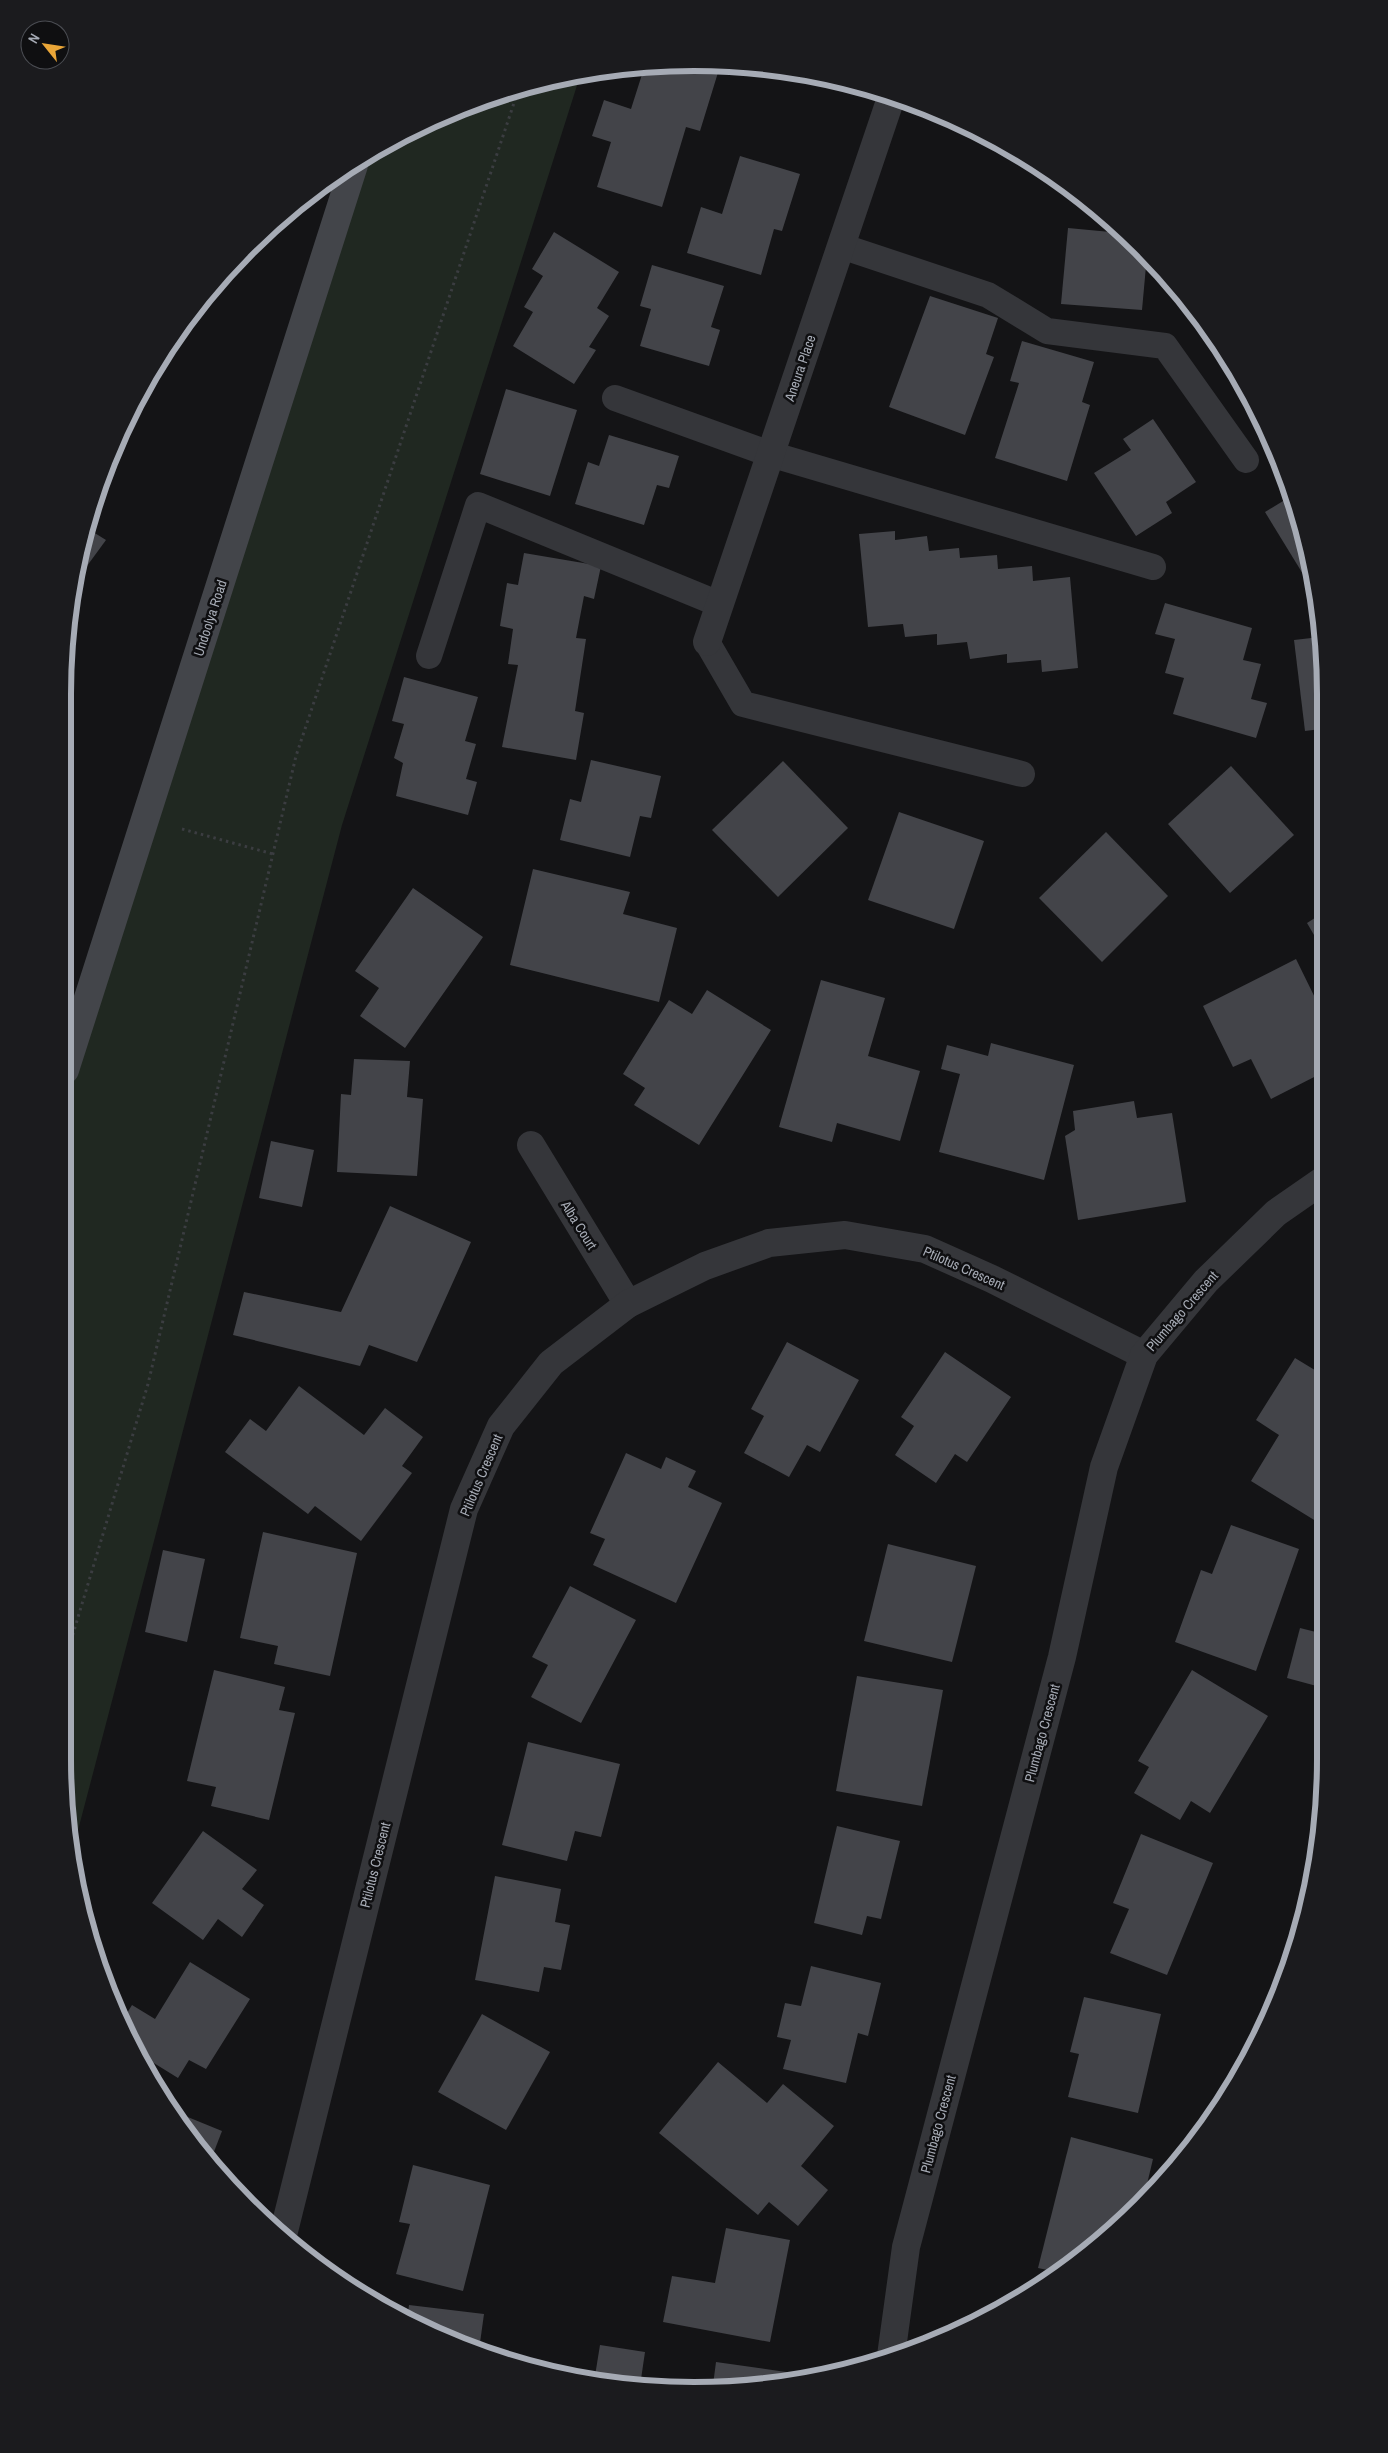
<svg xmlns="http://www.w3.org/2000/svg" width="1388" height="2453" font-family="'Archivo Narrow',sans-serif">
  <rect width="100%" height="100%" fill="#141416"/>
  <polygon fill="#202821" points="580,76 342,825 71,1857 68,1842 65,1070 354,165 415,127 531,84"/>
  <g fill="#434449">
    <polygon points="653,64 720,66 700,131 686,127 662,207 597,187 611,142 592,136 604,100 631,109 645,65"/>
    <polygon points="740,156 800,174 782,231 774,229 761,275 687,253 701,207 722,214"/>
    <polygon points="1068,228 1121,233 1140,247 1147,255 1142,310 1061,304"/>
    <polygon points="554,232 619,272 597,308 609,316 589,347 596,350 574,384 513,346 533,312 524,307 543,276 532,269"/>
    <polygon points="652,265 724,286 711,327 720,330 709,366 640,346 651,309 640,306"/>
    <polygon points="930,296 998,318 986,354 994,357 965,435 889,407"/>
    <polygon points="1022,341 1094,362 1082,402 1090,405 1067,481 995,458 1019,383 1010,381"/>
    <polygon points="158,363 161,366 141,396 147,378"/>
    <polygon points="506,389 577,410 550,496 480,474"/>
    <polygon points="1153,419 1196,482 1166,502 1172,513 1136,536 1094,473 1131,450 1123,439"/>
    <polygon points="609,435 679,456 669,488 657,485 644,525 575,504 588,462 599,466"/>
    <polygon points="1293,495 1312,576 1306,579 1265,512"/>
    <polygon points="85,527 106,540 76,581 84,530"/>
    <polygon points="895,531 895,540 927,536 929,551 959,548 960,558 997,555 998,569 1032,566 1033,581 1070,577 1078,668 1042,672 1041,660 1007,663 1007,654 970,659 967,642 937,645 937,634 905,637 903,624 868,627 859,534"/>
    <polygon points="524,553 601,566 594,599 584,596 576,638 586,639 575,711 584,713 576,760 502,747 518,665 508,664 513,629 500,626 507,583 518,585"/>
    <polygon points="1165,603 1252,628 1243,660 1261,664 1251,699 1267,703 1256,738 1173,714 1184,678 1165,673 1175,639 1155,634"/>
    <polygon points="1320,637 1321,729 1305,731 1294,640"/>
    <polygon points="64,664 72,666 65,694 64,694"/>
    <polygon points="404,677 478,697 465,741 476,744 466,779 477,782 468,815 396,796 403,763 394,758 404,724 392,721"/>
    <polygon points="591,760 661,776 651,818 640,816 630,857 560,840 570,799 581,802"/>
    <polygon points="783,761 848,828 778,897 712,830"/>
    <polygon points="1231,766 1294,835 1230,893 1168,824"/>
    <polygon points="899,812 984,841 954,929 868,900"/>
    <polygon points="1106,832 1168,896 1102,962 1039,898"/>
    <polygon points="533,869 630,892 623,914 677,928 659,1002 510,965"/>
    <polygon points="413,888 483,937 405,1048 360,1016 379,988 355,971"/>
    <polygon points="1321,914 1321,947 1307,923"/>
    <polygon points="1296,959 1321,1010 1322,1073 1271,1099 1251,1059 1233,1067 1203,1006"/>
    <polygon points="821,980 885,998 868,1056 920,1071 900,1141 837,1123 832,1142 779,1127"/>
    <polygon points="707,990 771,1030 699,1145 634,1105 645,1088 623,1074 669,1000 692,1014"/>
    <polygon points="991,1043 1074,1065 1044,1180 939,1152 960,1074 941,1069 947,1045 988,1056"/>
    <polygon points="354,1059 410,1061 407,1097 423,1099 417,1176 337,1172 341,1094 351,1095"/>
    <polygon points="1134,1101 1137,1118 1172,1113 1186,1202 1078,1220 1065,1136 1075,1130 1073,1111"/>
    <polygon points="271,1141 314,1150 302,1207 259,1198"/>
    <polygon points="390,1206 471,1242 417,1362 369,1345 360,1366 233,1335 244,1292 341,1312"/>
    <polygon points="787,1342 859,1380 820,1452 807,1445 789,1477 744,1453 764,1416 751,1409"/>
    <polygon points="945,1352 1011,1397 967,1462 955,1454 936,1483 895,1455 914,1426 901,1417"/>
    <polygon points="1295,1358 1323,1375 1323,1516 1319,1523 1251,1481 1279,1435 1256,1420"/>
    <polygon points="299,1386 364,1435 385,1408 423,1437 402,1466 412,1473 361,1541 315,1506 308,1514 225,1452 250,1419 266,1431"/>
    <polygon points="626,1453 661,1469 666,1457 696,1471 688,1487 722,1503 676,1603 593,1565 605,1539 590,1533"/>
    <polygon points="1231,1525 1299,1549 1256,1671 1175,1642 1201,1570 1212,1574"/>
    <polygon points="263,1532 357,1553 330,1676 274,1664 278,1646 240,1638"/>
    <polygon points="888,1544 976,1566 952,1662 864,1641"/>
    <polygon points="163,1550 205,1559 187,1642 145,1632"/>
    <polygon points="570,1586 636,1620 581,1723 531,1697 548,1665 532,1657"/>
    <polygon points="1300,1628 1324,1634 1324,1688 1287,1678"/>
    <polygon points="214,1670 285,1687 279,1710 295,1713 269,1820 211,1806 216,1787 187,1781"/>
    <polygon points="1192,1670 1268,1716 1210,1813 1191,1801 1180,1820 1134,1793 1149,1767 1138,1761"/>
    <polygon points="857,1676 943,1690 922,1806 836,1791"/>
    <polygon points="528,1742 620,1764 601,1837 575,1831 567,1861 502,1845"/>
    <polygon points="837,1826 900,1841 881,1919 867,1916 862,1935 814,1923"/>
    <polygon points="203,1831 257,1870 242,1889 264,1905 242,1937 218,1919 203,1940 152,1903"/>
    <polygon points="1141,1834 1213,1863 1167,1975 1110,1953 1129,1909 1113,1903"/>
    <polygon points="495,1876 561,1889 555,1922 570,1925 561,1970 544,1967 539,1992 475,1980"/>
    <polygon points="190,1962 250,1999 206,2069 189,2060 178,2078 136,2052 121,2023 132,2005 155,2019"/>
    <polygon points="811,1966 881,1983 868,2036 858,2033 846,2083 783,2069 791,2040 777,2037 785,2003 801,2006"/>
    <polygon points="1084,1997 1161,2014 1138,2113 1068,2097 1079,2054 1070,2052"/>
    <polygon points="482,2014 550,2052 506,2130 438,2092"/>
    <polygon points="718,2062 767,2103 783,2084 834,2126 801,2166 828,2190 798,2226 769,2202 758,2215 659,2133"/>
    <polygon points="173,2111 222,2131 210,2162 193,2143"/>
    <polygon points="1071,2137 1153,2159 1143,2201 1110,2234 1057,2272 1038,2268"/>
    <polygon points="413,2165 490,2185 463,2291 396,2274 410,2224 399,2222"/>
    <polygon points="726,2228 790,2240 770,2342 663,2322 672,2276 715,2283"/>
    <polygon points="409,2305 484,2314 479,2350 407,2321"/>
    <polygon points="600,2345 645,2352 640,2386 612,2385 594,2382"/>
    <polygon points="716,2362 793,2373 791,2382 735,2389 688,2388 689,2382 713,2385"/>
  </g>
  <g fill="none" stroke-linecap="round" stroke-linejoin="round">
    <g stroke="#3b3d41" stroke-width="3" stroke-dasharray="2.5 4" stroke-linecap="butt">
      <polyline points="182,829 273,854"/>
      <polyline points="67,1654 148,1384 296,756 519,88"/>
    </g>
    <g stroke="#35363a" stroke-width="26">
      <polyline points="841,246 988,295 1047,331 1165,346 1246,460"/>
      <polyline points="615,398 770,454 1153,567"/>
      <polyline points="707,642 743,704 1022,774"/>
      <polyline points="429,656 478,505 719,604"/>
    </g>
    <g stroke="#35363a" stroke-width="28">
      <polyline points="707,642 892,95"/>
      <polyline points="531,1145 628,1304"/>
      <polyline points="283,2235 464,1509 501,1426 551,1363 628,1304 705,1266 769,1243 845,1235 925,1249 992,1279 1144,1355"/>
      <polyline points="891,2356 906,2247 1062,1657 1104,1467 1144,1355 1206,1281 1276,1213 1322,1181"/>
    </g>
    <polyline stroke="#43454a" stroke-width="28" points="65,1070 354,165"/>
  </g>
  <g text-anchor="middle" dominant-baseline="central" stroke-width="5" stroke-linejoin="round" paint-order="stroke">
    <g font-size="14" fill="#a6abb5" stroke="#0f0f11">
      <text transform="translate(800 368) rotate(-71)">Aneura Place</text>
      <text transform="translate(210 618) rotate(-72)">Undoolya Road</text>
      <text transform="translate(579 1225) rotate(58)">Alba Court</text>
      <text transform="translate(964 1268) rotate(24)">Ptilotus Crescent</text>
      <text transform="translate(1182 1311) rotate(-49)">Plumbago Crescent</text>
      <text transform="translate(481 1475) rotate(-67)">Ptilotus Crescent</text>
      <text transform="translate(1042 1733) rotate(-75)">Plumbago Crescent</text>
      <text transform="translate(375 1865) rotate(-76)">Ptilotus Crescent</text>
      <text transform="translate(938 2124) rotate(-75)">Plumbago Crescent</text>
    </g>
  </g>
  <path d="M0 0H1388V2453H0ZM694 71H694A623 623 0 0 1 1317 694V1759A623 623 0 0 1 694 2382H694A623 623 0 0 1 71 1759V694A623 623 0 0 1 694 71Z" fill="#1b1b1e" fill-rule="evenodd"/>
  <path fill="none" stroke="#a6abb5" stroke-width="6" d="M694 71H694A623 623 0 0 1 1317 694V1759A623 623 0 0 1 694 2382H694A623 623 0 0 1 71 1759V694A623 623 0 0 1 694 71Z"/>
  <g transform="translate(45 45) rotate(300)"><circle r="24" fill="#0f0f11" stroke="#4b4d53"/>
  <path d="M0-4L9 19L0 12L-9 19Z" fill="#eaa638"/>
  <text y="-8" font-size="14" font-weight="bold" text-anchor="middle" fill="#a6abb5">N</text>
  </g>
</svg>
